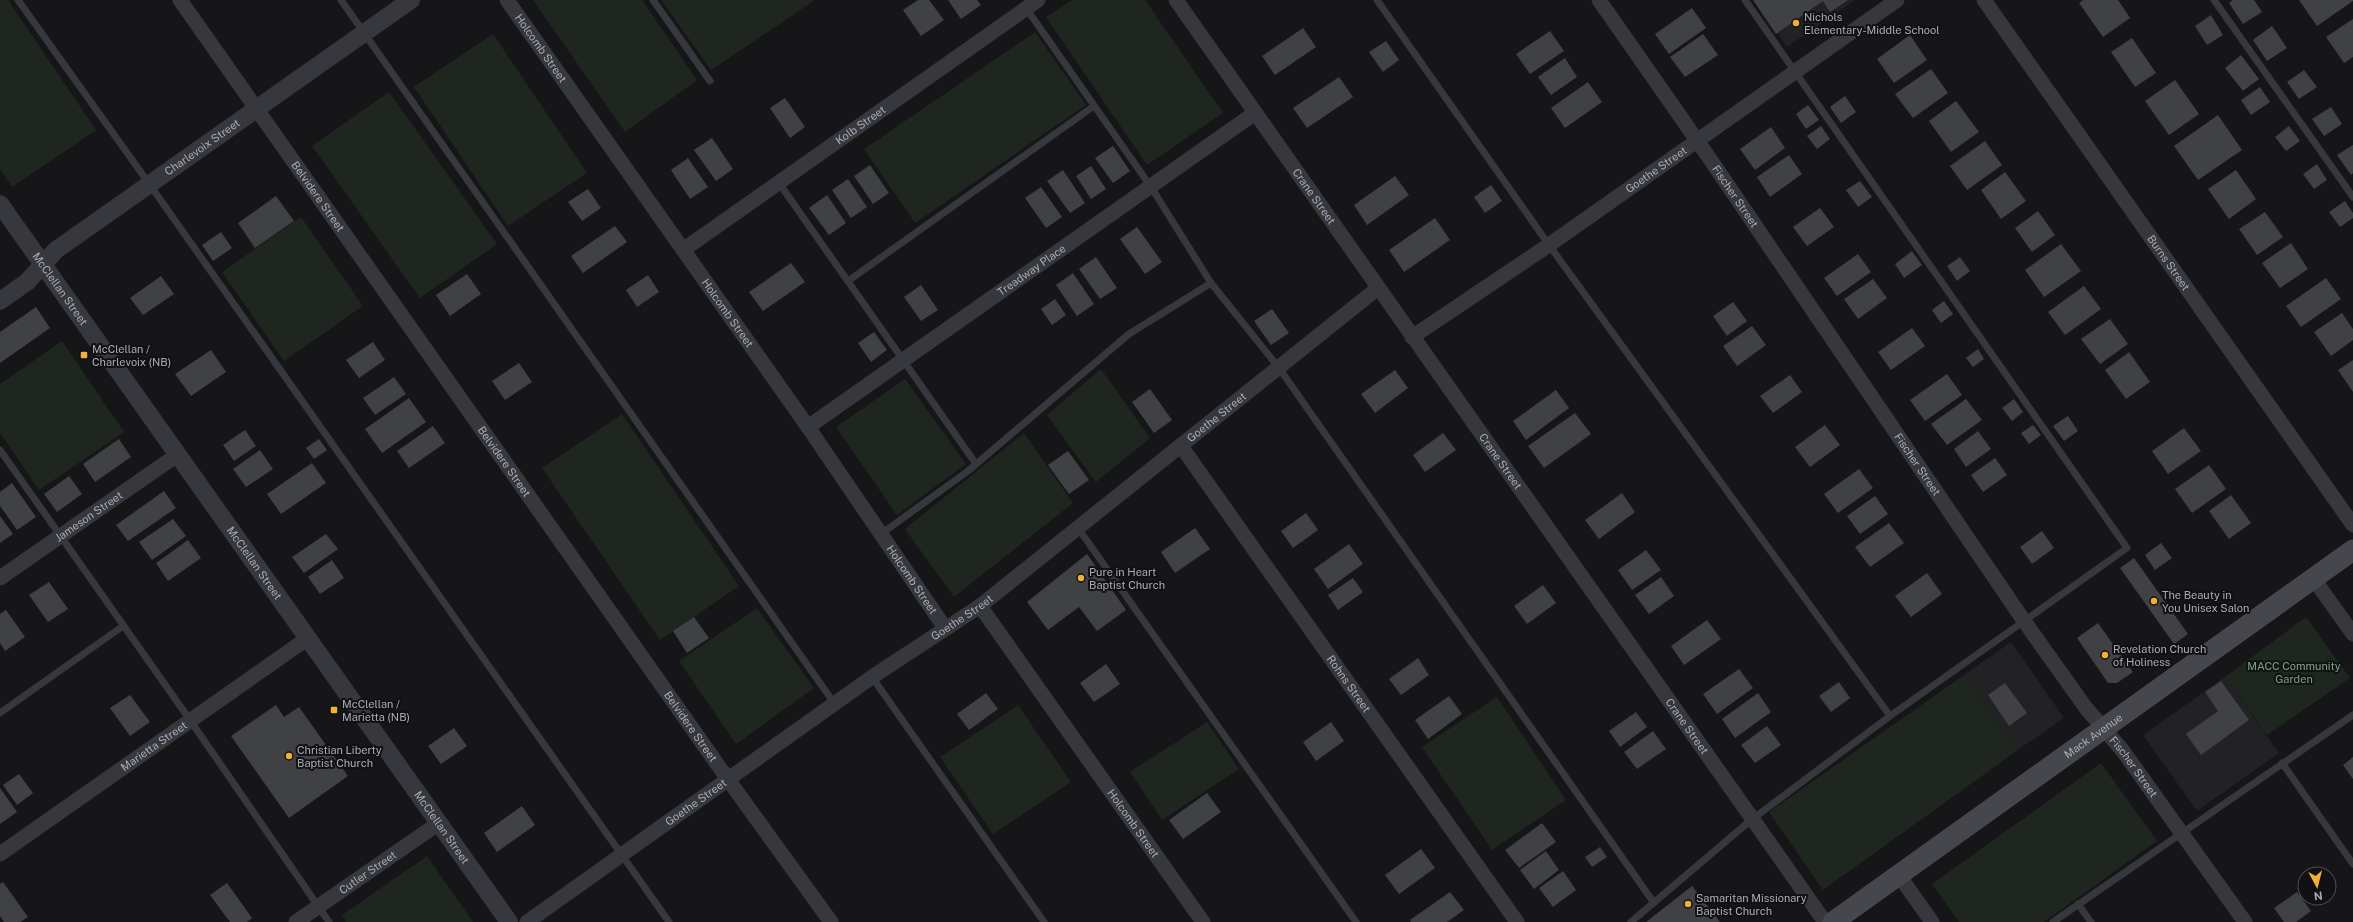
<svg xmlns="http://www.w3.org/2000/svg" width="2353" height="922" font-family="'Public Sans',sans-serif">
  <rect width="100%" height="100%" fill="#161618"/>
  <g fill="#222225">
    <polygon points="1755,0 1855,0 1787,47"/>
    <polygon points="2011,642 2064,718 2018,750 1964,675"/>
    <polygon points="2225,677 2279,753 2197,811 2143,735"/>
  </g>
  <g fill="#1e261f">
    <polygon points="0,0 8,0 96,130 12,187 0,169"/>
    <polygon points="533,0 642,0 697,80 625,132"/>
    <polygon points="661,0 815,0 711,70"/>
    <polygon points="1072,0 1145,0 1223,113 1147,165 1046,17"/>
    <polygon points="1035,32 1086,105 915,223 864,149"/>
    <polygon points="493,34 587,173 508,226 414,87"/>
    <polygon points="389,92 497,244 420,298 312,146"/>
    <polygon points="301,217 363,306 284,361 222,272"/>
    <polygon points="62,341 124,432 39,490 0,433 0,384"/>
    <polygon points="1101,369 1150,438 1096,482 1047,415"/>
    <polygon points="905,379 966,464 897,515 836,427"/>
    <polygon points="622,414 739,586 660,640 542,468"/>
    <polygon points="1024,433 1073,503 954,597 905,529"/>
    <polygon points="757,608 814,688 736,744 679,661"/>
    <polygon points="2306,617 2350,678 2267,735 2225,677"/>
    <polygon points="1964,675 2018,750 1823,890 1769,812"/>
    <polygon points="1497,697 1566,800 1492,850 1422,747"/>
    <polygon points="1018,705 1071,782 993,834 940,757"/>
    <polygon points="1207,722 1239,769 1162,820 1130,772"/>
    <polygon points="2101,763 2157,841 2044,922 1959,922 1932,884"/>
    <polygon points="427,856 473,922 346,922 342,915"/>
  </g>
  <g fill="#404145">
    <polygon points="918,0 929,0 944,20 921,36 903,10"/>
    <polygon points="948,0 977,0 981,5 961,19"/>
    <polygon points="1753,0 1848,0 1830,12 1823,1 1776,34"/>
    <polygon points="2083,0 2118,0 2130,18 2103,37 2079,3"/>
    <polygon points="2233,0 2254,0 2262,12 2243,24 2229,3"/>
    <polygon points="2299,0 2353,0 2353,1 2317,26"/>
    <polygon points="1692,8 1706,28 1669,54 1655,34"/>
    <polygon points="2211,15 2223,35 2207,45 2195,26"/>
    <polygon points="2353,19 2353,57 2344,63 2326,37"/>
    <polygon points="2272,26 2287,48 2267,61 2253,40"/>
    <polygon points="1303,28 1316,47 1275,75 1262,56"/>
    <polygon points="1550,31 1564,51 1530,74 1516,54"/>
    <polygon points="1703,34 1718,55 1685,77 1670,57"/>
    <polygon points="1910,35 1927,60 1894,83 1877,59"/>
    <polygon points="2132,38 2156,73 2135,87 2111,52"/>
    <polygon points="1386,41 1399,60 1383,72 1369,52"/>
    <polygon points="2241,55 2259,79 2243,91 2225,68"/>
    <polygon points="1565,58 1577,77 1551,95 1538,77"/>
    <polygon points="1931,69 1948,93 1913,118 1895,94"/>
    <polygon points="2304,70 2317,87 2299,99 2287,82"/>
    <polygon points="1339,77 1353,97 1307,128 1293,108"/>
    <polygon points="2175,80 2199,114 2169,135 2145,101"/>
    <polygon points="1588,82 1602,102 1565,128 1551,108"/>
    <polygon points="2260,87 2270,102 2251,115 2241,100"/>
    <polygon points="1845,96 1856,112 1841,123 1830,107"/>
    <polygon points="785,98 805,127 790,138 770,108"/>
    <polygon points="1956,101 1979,132 1951,152 1929,121"/>
    <polygon points="1808,105 1819,120 1806,129 1796,114"/>
    <polygon points="2331,107 2342,124 2324,136 2312,119"/>
    <polygon points="2218,115 2242,150 2198,180 2174,146"/>
    <polygon points="1821,126 1830,139 1817,149 1807,136"/>
    <polygon points="2289,126 2300,141 2286,151 2275,137"/>
    <polygon points="1771,127 1785,148 1755,170 1740,149"/>
    <polygon points="712,138 733,169 716,181 694,150"/>
    <polygon points="1985,141 2002,165 1967,190 1950,166"/>
    <polygon points="2353,145 2353,173 2351,175 2337,155"/>
    <polygon points="1113,146 1130,171 1113,183 1095,158"/>
    <polygon points="1789,155 1802,174 1770,197 1757,177"/>
    <polygon points="688,158 708,187 690,199 671,170"/>
    <polygon points="2317,164 2327,180 2314,189 2303,174"/>
    <polygon points="870,165 889,193 873,204 854,176"/>
    <polygon points="1091,166 1106,189 1091,199 1076,176"/>
    <polygon points="1063,170 1085,203 1070,213 1047,181"/>
    <polygon points="2236,170 2256,199 2229,219 2208,189"/>
    <polygon points="2005,172 2026,201 2001,219 1981,190"/>
    <polygon points="1395,176 1409,195 1367,225 1354,205"/>
    <polygon points="848,179 867,207 851,218 832,190"/>
    <polygon points="1860,181 1872,197 1858,207 1846,190"/>
    <polygon points="1491,185 1502,201 1485,213 1474,197"/>
    <polygon points="1041,187 1062,217 1046,228 1025,198"/>
    <polygon points="588,189 601,208 582,221 568,202"/>
    <polygon points="827,195 846,223 829,235 809,208"/>
    <polygon points="276,196 294,221 255,248 238,223"/>
    <polygon points="2345,201 2353,213 2353,218 2340,227 2329,212"/>
    <polygon points="1820,208 1834,227 1807,246 1793,227"/>
    <polygon points="2038,211 2055,235 2032,252 2015,228"/>
    <polygon points="2265,212 2283,237 2257,255 2239,229"/>
    <polygon points="1435,218 1450,240 1404,272 1389,250"/>
    <polygon points="615,226 627,242 583,273 571,256"/>
    <polygon points="1137,227 1162,262 1145,274 1120,239"/>
    <polygon points="221,232 232,248 213,261 202,245"/>
    <polygon points="2291,243 2308,269 2280,288 2262,263"/>
    <polygon points="2061,244 2081,271 2044,297 2025,270"/>
    <polygon points="1912,251 1922,265 1904,278 1895,264"/>
    <polygon points="1858,254 1871,272 1837,296 1824,278"/>
    <polygon points="1096,257 1117,288 1100,299 1079,269"/>
    <polygon points="1960,257 1970,271 1957,281 1947,266"/>
    <polygon points="791,263 805,282 763,311 749,292"/>
    <polygon points="1073,273 1094,304 1077,316 1056,285"/>
    <polygon points="467,274 481,294 450,316 436,295"/>
    <polygon points="648,275 659,292 637,307 626,290"/>
    <polygon points="161,276 174,294 143,315 130,298"/>
    <polygon points="2326,278 2341,299 2301,327 2286,306"/>
    <polygon points="1873,279 1887,298 1858,319 1844,299"/>
    <polygon points="921,285 938,310 921,321 904,297"/>
    <polygon points="2084,286 2101,309 2065,335 2048,312"/>
    <polygon points="1055,299 1066,315 1052,325 1041,309"/>
    <polygon points="1944,301 1953,314 1941,323 1932,310"/>
    <polygon points="1733,302 1747,321 1727,336 1713,316"/>
    <polygon points="36,307 50,328 0,363 0,332"/>
    <polygon points="1272,309 1289,333 1271,345 1254,321"/>
    <polygon points="2342,313 2353,329 2353,340 2331,356 2314,332"/>
    <polygon points="2110,319 2128,344 2100,364 2081,339"/>
    <polygon points="1752,326 1766,345 1737,366 1723,346"/>
    <polygon points="1912,328 1925,346 1891,370 1878,352"/>
    <polygon points="874,332 887,350 871,362 858,343"/>
    <polygon points="373,342 385,360 359,378 346,360"/>
    <polygon points="1978,349 1984,359 1973,367 1966,358"/>
    <polygon points="211,350 226,372 191,396 175,374"/>
    <polygon points="2129,352 2150,382 2126,399 2105,370"/>
    <polygon points="2353,360 2353,392 2338,370"/>
    <polygon points="519,363 532,382 505,400 492,381"/>
    <polygon points="1395,370 1408,388 1375,413 1361,394"/>
    <polygon points="1947,374 1962,395 1925,421 1910,400"/>
    <polygon points="1790,375 1802,392 1773,413 1760,396"/>
    <polygon points="394,377 406,394 375,415 363,398"/>
    <polygon points="1150,389 1172,420 1154,433 1132,402"/>
    <polygon points="1556,390 1569,408 1526,440 1513,421"/>
    <polygon points="409,398 426,422 382,453 365,429"/>
    <polygon points="1966,399 1982,420 1947,445 1931,424"/>
    <polygon points="2014,399 2023,412 2012,421 2002,408"/>
    <polygon points="1575,413 1591,434 1544,468 1528,446"/>
    <polygon points="2068,416 2078,431 2064,441 2053,426"/>
    <polygon points="1825,425 1840,445 1810,467 1795,447"/>
    <polygon points="2033,425 2041,435 2029,444 2021,433"/>
    <polygon points="433,426 445,443 409,468 397,451"/>
    <polygon points="2184,428 2201,451 2168,474 2152,451"/>
    <polygon points="245,430 256,446 234,461 223,445"/>
    <polygon points="1978,431 1991,449 1966,467 1954,449"/>
    <polygon points="1443,433 1456,450 1425,472 1413,455"/>
    <polygon points="119,439 131,457 95,482 83,464"/>
    <polygon points="319,439 327,450 314,459 306,448"/>
    <polygon points="260,450 273,469 246,487 233,469"/>
    <polygon points="1068,451 1089,480 1069,494 1048,465"/>
    <polygon points="1995,458 2007,475 1983,492 1971,475"/>
    <polygon points="312,463 326,483 281,514 267,494"/>
    <polygon points="2209,465 2226,489 2192,513 2175,489"/>
    <polygon points="1859,469 1873,488 1838,513 1824,494"/>
    <polygon points="69,476 82,494 57,512 44,494"/>
    <polygon points="12,483 36,517 17,530 0,506 0,492"/>
    <polygon points="164,491 176,508 128,541 116,525"/>
    <polygon points="1622,493 1635,512 1599,539 1585,520"/>
    <polygon points="2231,495 2251,523 2229,539 2209,511"/>
    <polygon points="1875,496 1888,514 1860,534 1847,516"/>
    <polygon points="1306,513 1318,530 1293,548 1281,531"/>
    <polygon points="0,516 13,534 0,543"/>
    <polygon points="173,519 186,536 152,560 139,542"/>
    <polygon points="1889,523 1904,543 1870,567 1855,547"/>
    <polygon points="1195,528 1210,549 1175,573 1161,552"/>
    <polygon points="2042,531 2054,548 2032,564 2020,547"/>
    <polygon points="326,534 338,549 304,573 292,557"/>
    <polygon points="188,540 201,558 168,581 156,563"/>
    <polygon points="2161,543 2172,558 2155,570 2145,555"/>
    <polygon points="1349,544 1363,564 1328,589 1314,569"/>
    <polygon points="1646,550 1661,570 1632,590 1618,570"/>
    <polygon points="1087,554 1126,610 1097,631 1079,607 1048,630 1027,602"/>
    <polygon points="2134,558 2188,634 2174,644 2120,568"/>
    <polygon points="332,560 344,578 320,594 308,577"/>
    <polygon points="1927,573 1942,594 1911,617 1895,596"/>
    <polygon points="1661,577 1674,596 1649,614 1635,595"/>
    <polygon points="1353,578 1363,592 1338,610 1328,595"/>
    <polygon points="49,582 68,609 48,622 29,595"/>
    <polygon points="1543,585 1556,603 1527,624 1514,606"/>
    <polygon points="6,610 25,637 5,651 0,643 0,614"/>
    <polygon points="694,617 709,638 687,653 673,631"/>
    <polygon points="1707,620 1721,639 1684,665 1671,646"/>
    <polygon points="2098,623 2133,672 2117,683 2108,683 2077,638"/>
    <polygon points="1418,658 1429,675 1401,695 1389,679"/>
    <polygon points="1106,664 1120,684 1094,702 1080,683"/>
    <polygon points="1739,669 1753,688 1717,714 1703,694"/>
    <polygon points="2221,681 2249,720 2201,755 2186,734 2218,711 2205,692"/>
    <polygon points="1839,682 1850,698 1831,712 1819,696"/>
    <polygon points="2005,683 2027,713 2009,726 1988,695"/>
    <polygon points="986,693 998,709 969,730 957,714"/>
    <polygon points="1758,693 1771,712 1735,738 1722,719"/>
    <polygon points="130,695 150,722 130,736 110,708"/>
    <polygon points="1449,696 1462,714 1428,739 1415,720"/>
    <polygon points="276,705 284,717 299,707 348,776 289,818 231,736"/>
    <polygon points="1636,712 1647,727 1620,747 1609,731"/>
    <polygon points="1331,722 1344,741 1316,761 1303,742"/>
    <polygon points="1767,726 1781,745 1755,763 1741,745"/>
    <polygon points="454,728 467,746 441,764 428,746"/>
    <polygon points="1653,731 1666,749 1637,769 1624,752"/>
    <polygon points="2353,757 2353,779 2343,765"/>
    <polygon points="19,774 33,793 17,805 3,785"/>
    <polygon points="0,788 17,812 0,824"/>
    <polygon points="1207,793 1221,812 1183,839 1169,820"/>
    <polygon points="522,806 535,825 497,852 484,833"/>
    <polygon points="1542,823 1556,842 1519,868 1505,850"/>
    <polygon points="1600,847 1607,857 1592,867 1585,857"/>
    <polygon points="1421,849 1435,868 1399,894 1385,875"/>
    <polygon points="1546,851 1559,870 1534,889 1520,870"/>
    <polygon points="1563,871 1576,890 1553,907 1539,888"/>
    <polygon points="3,882 28,917 20,922 4,922 0,916 0,884"/>
    <polygon points="227,883 252,918 247,922 230,922 210,895"/>
    <polygon points="1692,886 1720,922 1646,922"/>
    <polygon points="1450,892 1464,910 1447,922 1411,922 1410,920"/>
    <polygon points="2297,892 2311,911 2296,922 2284,922 2274,908"/>
  </g>
  <g fill="none" stroke-linecap="round" stroke-linejoin="round">
    <g stroke="#37383d" stroke-width="7">
      <polyline points="18,0 150,185 669,922"/>
      <polyline points="341,0 834,703"/>
      <polyline points="653,0 710,81"/>
      <polyline points="1377,0 1549,245 1890,716"/>
      <polyline points="2214,0 2353,197"/>
      <polyline points="1026,8 1151,187 1211,283 1279,368 1654,903"/>
      <polyline points="779,183 976,464"/>
      <polyline points="848,281 1094,106"/>
      <polyline points="0,450 190,720 329,922"/>
      <polyline points="1078,528 1356,922"/>
      <polyline points="881,534 968,471 1129,334 1211,283"/>
      <polyline points="872,677 1044,922"/>
      <polyline points="0,713 123,626"/>
      <polyline points="2282,763 2353,864"/>
      <polyline points="2078,904 2091,922"/>
      <polyline points="1631,922 1751,820 1890,716 2127,548 1745,0"/>
      <polyline points="2053,922 2353,715"/>
    </g>
    <g stroke="#37383d" stroke-width="15">
      <path id="s1" d="M 180,0 L 727,778 L 831,922"/>
      <path id="s2" d="M 507,0 L 808,427 L 945,628"/>
      <path id="s3" d="M 1176,0 L 1825,922"/>
      <path id="s4" d="M 1599,0 L 1710,159 L 2024,621 L 2086,708 L 2123,751 L 2245,922"/>
      <path id="s5" d="M 1984,0 L 2353,525"/>
      <path id="s6" d="M 683,250 L 1038,0"/>
      <path id="s7" d="M 1412,337 L 1549,245 L 1897,0"/>
      <path id="s8" d="M 808,427 L 1255,113"/>
      <path id="s9" d="M 1181,446 L 1517,922"/>
      <path id="s10" d="M 0,578 L 177,455"/>
      <polyline points="2313,578 2353,634"/>
      <path id="s11" d="M 980,606 L 1203,922"/>
      <path id="s12" d="M 0,854 L 308,638"/>
      <polyline points="1898,874 1932,922"/>
      <path id="s13" d="M 296,922 L 439,823"/>
      <path id="s14" d="M 527,922 L 872,677 L 980,606 L 1378,288"/>
    </g>
    <g stroke="#37383d" stroke-width="18">
      <path id="s15" d="M 0,204 L 509,922"/>
      <path id="s16" d="M 0,301 L 27,282 L 56,250 L 411,0"/>
    </g>
    <path stroke="#45474d" stroke-width="21" id="s17" d="M 1833,922 L 2353,550"/>
  </g>
  <g fill="#f2b134" stroke="#111113" stroke-width="1.5">
    <circle cx="1796" cy="23" r="4"/>
    <rect x="80" y="351" width="8" height="8" rx="2"/>
    <circle cx="1081" cy="578" r="4"/>
    <circle cx="2154" cy="601" r="4"/>
    <circle cx="2105" cy="655" r="4"/>
    <rect x="330" y="706" width="8" height="8" rx="2"/>
    <circle cx="289" cy="756" r="4"/>
    <circle cx="1688" cy="904" r="4"/>
  </g>
  <g text-anchor="middle" dominant-baseline="central" stroke-width="4" stroke-linejoin="round" paint-order="stroke">
    <g font-size="11" fill="#a8adb8" stroke="#111113" text-anchor="start">
      <text x="1804" y="17">Nichols<tspan x="1804" dy="13">Elementary-Middle School</tspan></text>
      <text x="92" y="349">McClellan /<tspan x="92" dy="13">Charlevoix (NB)</tspan></text>
      <text x="1089" y="572">Pure in Heart<tspan x="1089" dy="13">Baptist Church</tspan></text>
      <text x="2162" y="595">The Beauty in<tspan x="2162" dy="13">You Unisex Salon</tspan></text>
      <text x="2113" y="649">Revelation Church<tspan x="2113" dy="13">of Holiness</tspan></text>
      <text x="342" y="704">McClellan /<tspan x="342" dy="13">Marietta (NB)</tspan></text>
      <text x="297" y="750">Christian Liberty<tspan x="297" dy="13">Baptist Church</tspan></text>
      <text x="1696" y="898">Samaritan Missionary<tspan x="1696" dy="13">Baptist Church</tspan></text>
    </g>
    <g font-size="11" fill="#a8adb8" stroke="#111113">
      <text stroke="none"><textPath href="#s2" startOffset="59">Holcomb Street</textPath></text>
      <text stroke="none"><textPath href="#s6" startOffset="217">Kolb Street</textPath></text>
      <text stroke="none"><textPath href="#s16" startOffset="255">Charlevoix Street</textPath></text>
      <text stroke="none"><textPath href="#s7" startOffset="296">Goethe Street</textPath></text>
      <text stroke="none"><textPath href="#s3" startOffset="240">Crane Street</textPath></text>
      <text stroke="none"><textPath href="#s4" startOffset="239">Fischer Street</textPath></text>
      <text stroke="none"><textPath href="#s1" startOffset="240">Belvidere Street</textPath></text>
      <text stroke="none"><textPath href="#s5" startOffset="321">Burns Street</textPath></text>
      <text stroke="none"><textPath href="#s8" startOffset="273">Treadway Place</textPath></text>
      <text stroke="none"><textPath href="#s15" startOffset="104">McClellan Street</textPath></text>
      <text stroke="none"><textPath href="#s2" startOffset="383">Holcomb Street</textPath></text>
      <text stroke="none"><textPath href="#s14" startOffset="855">Goethe Street</textPath></text>
      <text stroke="none"><textPath href="#s3" startOffset="564">Crane Street</textPath></text>
      <text stroke="none"><textPath href="#s1" startOffset="564">Belvidere Street</textPath></text>
      <text stroke="none"><textPath href="#s4" startOffset="563">Fischer Street</textPath></text>
      <text stroke="none"><textPath href="#s10" startOffset="108">Jameson Street</textPath></text>
      <text stroke="none"><textPath href="#s15" startOffset="440">McClellan Street</textPath></text>
      <text stroke="none"><textPath href="#s2" startOffset="707">Holcomb Street</textPath></text>
      <text stroke="none"><textPath href="#s14" startOffset="531">Goethe Street</textPath></text>
      <text stroke="none"><textPath href="#s9" startOffset="291">Rohns Street</textPath></text>
      <text stroke="none"><textPath href="#s1" startOffset="888">Belvidere Street</textPath></text>
      <text stroke="none"><textPath href="#s3" startOffset="888">Crane Street</textPath></text>
      <text stroke="none"><textPath href="#s17" startOffset="320">Mack Avenue</textPath></text>
      <text stroke="none"><textPath href="#s12" startOffset="188">Marietta Street</textPath></text>
      <text stroke="none"><textPath href="#s4" startOffset="935">Fischer Street</textPath></text>
      <text stroke="none"><textPath href="#s14" startOffset="207">Goethe Street</textPath></text>
      <text stroke="none"><textPath href="#s11" startOffset="266">Holcomb Street</textPath></text>
      <text stroke="none"><textPath href="#s15" startOffset="764">McClellan Street</textPath></text>
      <text stroke="none"><textPath href="#s13" startOffset="87">Cutler Street</textPath></text>
    </g>
    <g font-size="11" fill="#7fa381" stroke="#111113">
      <text x="2294" y="666">MACC Community<tspan x="2294" dy="13">Garden</tspan></text>
    </g>
  </g>
  <g transform="translate(2317 886) rotate(173)"><circle r="19" fill="#111113" stroke="#4d4f55"/>
  <path d="M0-3L7 15L0 10L-7 15Z" fill="#f2b134"/>
  <text y="-6" font-size="11" font-weight="bold" text-anchor="middle" fill="#a8adb8">N</text>
  </g>
</svg>
